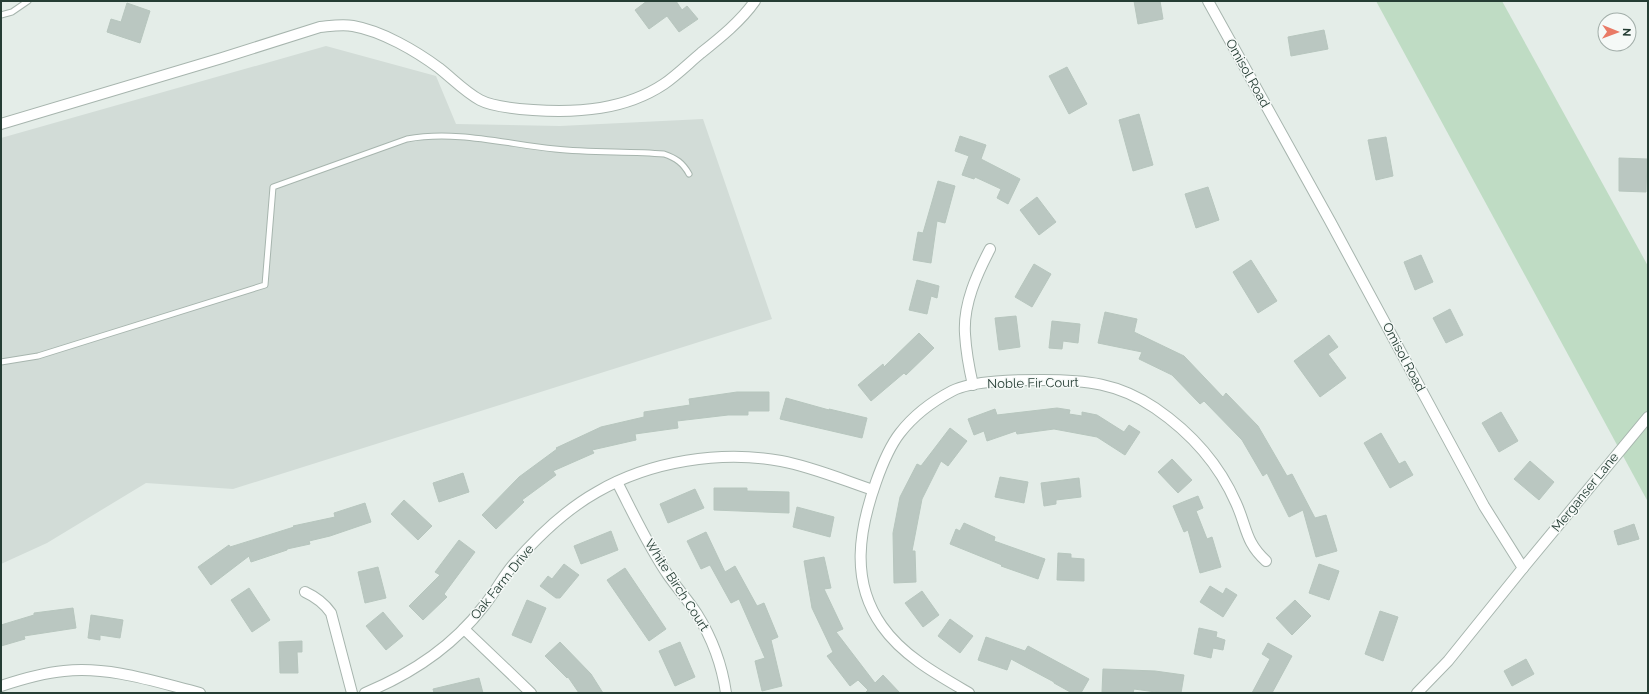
<svg xmlns="http://www.w3.org/2000/svg" width="1649" height="694" font-family="Raleway,sans-serif">
  <rect width="100%" height="100%" fill="#e4ede8"/>
  <polygon fill="#d2dcd7" points="326,46 436,76 456,124 560,126 703,119 772,319 233,489 146,483 47,543 1,564 1,138"/>
  <polygon fill="#bfdcc4" points="1376,1 1502,1 1648,266 1648,502"/>
  <g fill="#bac7c1" stroke="#b7c6be">
    <polygon points="647,1 676,1 682,10 687,6 698,19 679,32 667,16 649,29 635,10"/>
    <polygon points="1134,1 1160,1 1163,19 1138,24"/>
    <polygon points="127,3 150,11 140,43 107,32 111,19 121,22"/>
    <polygon points="1324,30 1328,49 1291,56 1288,37"/>
    <polygon points="1067,67 1087,104 1069,114 1049,76"/>
    <polygon points="1139,114 1153,165 1133,171 1119,120"/>
    <polygon points="960,136 986,145 981,159 1020,179 1008,204 997,198 1001,189 975,177 974,179 962,175 969,156 955,151"/>
    <polygon points="1386,137 1393,176 1376,180 1368,140"/>
    <polygon points="1619,158 1647,159 1646,192 1619,191"/>
    <polygon points="938,181 955,186 945,223 937,221 931,263 913,260 918,232 923,233"/>
    <polygon points="1208,187 1219,220 1196,228 1185,194"/>
    <polygon points="1037,197 1056,222 1039,235 1020,210"/>
    <polygon points="1421,255 1433,282 1415,290 1404,262"/>
    <polygon points="1251,260 1277,301 1258,313 1233,272"/>
    <polygon points="1034,264 1051,274 1032,307 1015,297"/>
    <polygon points="917,280 939,286 937,298 931,296 927,314 909,310"/>
    <polygon points="1450,309 1463,335 1446,343 1433,318"/>
    <polygon points="1105,312 1137,319 1134,332 1184,356 1223,397 1226,393 1258,426 1287,476 1292,474 1315,518 1326,515 1337,551 1316,557 1303,510 1289,517 1267,473 1263,476 1242,440 1204,401 1200,404 1172,375 1139,359 1142,352 1098,343"/>
    <polygon points="1016,316 1020,347 999,350 995,318"/>
    <polygon points="1052,321 1080,324 1078,343 1063,341 1062,349 1049,348"/>
    <polygon points="919,333 934,348 906,375 904,373 871,401 858,385 883,364 884,367"/>
    <polygon points="1329,335 1338,347 1328,354 1346,378 1320,397 1294,361"/>
    <polygon points="737,392 769,392 769,411 748,411 748,415 728,415 677,421 678,428 635,434 636,440 592,450 594,453 553,471 556,475 522,500 524,502 496,529 482,515 519,477 557,449 556,448 601,427 644,417 644,412 690,405 689,399"/>
    <polygon points="786,398 829,410 829,409 867,418 862,438 780,419"/>
    <polygon points="1057,408 1070,410 1069,414 1082,416 1082,412 1097,415 1124,432 1129,425 1140,432 1125,455 1097,437 1054,429 1017,434 1016,431 987,441 984,431 974,435 968,419 995,409 997,415"/>
    <polygon points="1501,412 1518,441 1499,452 1482,423"/>
    <polygon points="950,428 967,441 948,466 941,461 922,499 912,551 915,551 916,582 894,583 893,533 900,497 917,464 921,466"/>
    <polygon points="1381,433 1399,464 1405,461 1413,475 1390,488 1364,443"/>
    <polygon points="1172,459 1192,480 1178,493 1158,472"/>
    <polygon points="1530,461 1554,482 1539,500 1514,479"/>
    <polygon points="463,473 469,492 439,502 433,483"/>
    <polygon points="1000,477 1028,482 1024,503 995,497"/>
    <polygon points="1079,478 1081,497 1056,500 1056,504 1044,506 1041,483"/>
    <polygon points="714,488 747,488 747,491 789,492 789,513 714,510"/>
    <polygon points="695,489 704,508 668,523 660,504"/>
    <polygon points="1198,496 1203,508 1196,511 1207,539 1212,537 1221,567 1200,573 1188,530 1184,532 1173,506"/>
    <polygon points="404,500 432,526 418,540 391,514"/>
    <polygon points="365,503 371,522 330,536 309,541 310,544 287,549 287,550 251,562 249,556 211,585 198,567 229,545 230,547 294,527 293,526 335,517 334,513"/>
    <polygon points="797,507 834,517 830,537 793,527"/>
    <polygon points="964,523 995,537 994,541 1045,559 1038,579 1001,566 1002,565 950,544 956,529 960,531"/>
    <polygon points="1634,524 1639,539 1618,545 1614,531"/>
    <polygon points="611,531 618,550 581,564 574,546"/>
    <polygon points="706,532 725,572 735,566 757,606 764,603 778,637 771,640 782,686 762,691 755,661 765,658 739,599 731,603 710,565 701,569 687,541"/>
    <polygon points="459,540 475,552 444,594 447,597 423,620 409,606 440,575 435,572"/>
    <polygon points="1058,553 1071,554 1071,558 1084,559 1084,581 1057,580"/>
    <polygon points="824,557 831,588 824,589 843,629 836,632 875,683 883,675 900,693 865,693 868,690 858,680 850,686 827,656 833,652 812,608 804,561"/>
    <polygon points="564,564 579,575 560,598 556,598 540,586 548,576 552,579"/>
    <polygon points="1319,564 1339,571 1329,600 1309,593"/>
    <polygon points="378,567 386,598 365,603 358,572"/>
    <polygon points="625,568 666,629 649,641 607,580"/>
    <polygon points="1210,586 1223,594 1226,588 1237,595 1223,617 1200,602"/>
    <polygon points="249,588 270,620 252,632 231,600"/>
    <polygon points="922,591 939,615 923,627 905,603"/>
    <polygon points="527,600 546,608 531,643 512,635"/>
    <polygon points="1295,600 1311,616 1292,635 1276,618"/>
    <polygon points="73,608 76,628 24,636 25,639 1,646 1,625 34,615 34,613"/>
    <polygon points="1380,611 1398,617 1383,661 1365,654"/>
    <polygon points="383,612 403,636 386,650 366,626"/>
    <polygon points="91,615 123,620 120,638 100,635 100,640 88,638"/>
    <polygon points="950,619 973,636 960,653 938,636"/>
    <polygon points="1199,628 1217,632 1216,637 1225,640 1223,650 1213,648 1211,658 1194,654"/>
    <polygon points="986,637 1025,651 1028,646 1089,679 1081,693 1072,693 1054,683 1054,682 1011,659 1007,670 978,660"/>
    <polygon points="302,641 302,652 297,652 298,673 280,673 279,642"/>
    <polygon points="560,642 591,674 603,693 579,693 568,677 567,678 545,656"/>
    <polygon points="680,642 695,677 675,686 659,651"/>
    <polygon points="1268,643 1292,656 1272,693 1252,693 1270,659 1262,654"/>
    <polygon points="1526,659 1534,674 1512,686 1504,671"/>
    <polygon points="1103,669 1155,671 1184,675 1181,693 1163,693 1134,689 1133,693 1102,692"/>
    <polygon points="479,678 483,693 434,693 433,689"/>
  </g>
  <g fill="none" stroke-linecap="round" stroke-linejoin="round">
    <defs>
      <g id="lane">
        <polyline points="1,15 12,12 28,1"/>
        <path d="M 1,362 L 38,356 L 265,285 L 273,187 L 407,139 C 456,130 506,144 555,149 C 591,153 628,151 664,154 C 676,158 683,163 689,174"/>
      </g>
      <g id="street">
        <polyline points="1208,1 1330,221 1484,506 1523,568 1448,661 1417,693"/>
        <path d="M 1,124 L 222,58 L 320,27 C 331,26 342,24 353,26 C 382,31 416,51 439,68 C 453,79 465,92 480,100 C 493,107 518,109 533,110 C 578,113 625,110 664,84 C 677,75 689,63 701,53 C 720,38 741,21 755,1"/>
        <path d="M 973,385 C 969,368 966,351 965,334 C 963,304 977,274 990,249"/>
        <path d="M 617,482 C 633,513 648,546 668,575 C 677,588 688,600 697,614 C 712,638 722,665 726,693"/>
        <polyline points="1523,568 1648,417"/>
        <path d="M 305,592 C 316,597 324,603 331,613 L 352,693"/>
        <polyline points="464,629 531,693"/>
        <path d="M 1,686 C 22,679 42,673 64,671 C 110,666 156,682 200,693"/>
        <path d="M 365,693 C 411,674 453,646 483,607 C 494,594 502,578 513,565 C 537,537 565,510 597,492 C 650,461 721,450 781,461 C 813,467 843,480 873,490"/>
        <path d="M 969,693 C 938,675 903,656 882,626 C 850,581 859,530 876,482 C 882,465 889,447 900,433 C 914,415 933,401 952,391 C 973,380 1019,380 1042,380 C 1086,380 1118,383 1155,408 C 1190,432 1219,464 1236,503 C 1247,527 1245,542 1266,561"/>
      </g>
    </defs>
    <use href="#lane" stroke="#a7b5ae" stroke-width="7"/>
    <use href="#street" stroke="#a7b5ae" stroke-width="12"/>
    <use href="#lane" stroke="#fff" stroke-width="5"/>
    <use href="#street" stroke="#fff" stroke-width="10"/>
  </g>
  <g text-anchor="middle" dominant-baseline="central" stroke-width="3" stroke-linejoin="round" paint-order="stroke">
    <g font-size="13" fill="#253d34" stroke="#f5f9f7">
      <text transform="translate(1248 73) rotate(61)">Omisol Road</text>
      <text transform="translate(1404 357) rotate(62)">Omisol Road</text>
      <text transform="translate(1033 383) rotate(-1)">Noble Fir Court</text>
      <text transform="translate(1585 492) rotate(-51)">Merganser Lane</text>
      <text transform="translate(502 582) rotate(-51)">Oak Farm Drive</text>
      <text transform="translate(677 585) rotate(57)">White Birch Court</text>
    </g>
  </g>
  <rect width="1649" height="694" fill="none" stroke="#253d34" stroke-width="4"/>
  <g transform="translate(1617 32) rotate(91)"><circle r="19" fill="#f5f9f7" stroke="#a2aea9"/>
  <path d="M0-3L7 15L0 10L-7 15Z" fill="#e97a66"/>
  <text y="-6" font-size="11" font-weight="bold" text-anchor="middle" fill="#253d34">N</text>
  </g>
</svg>
